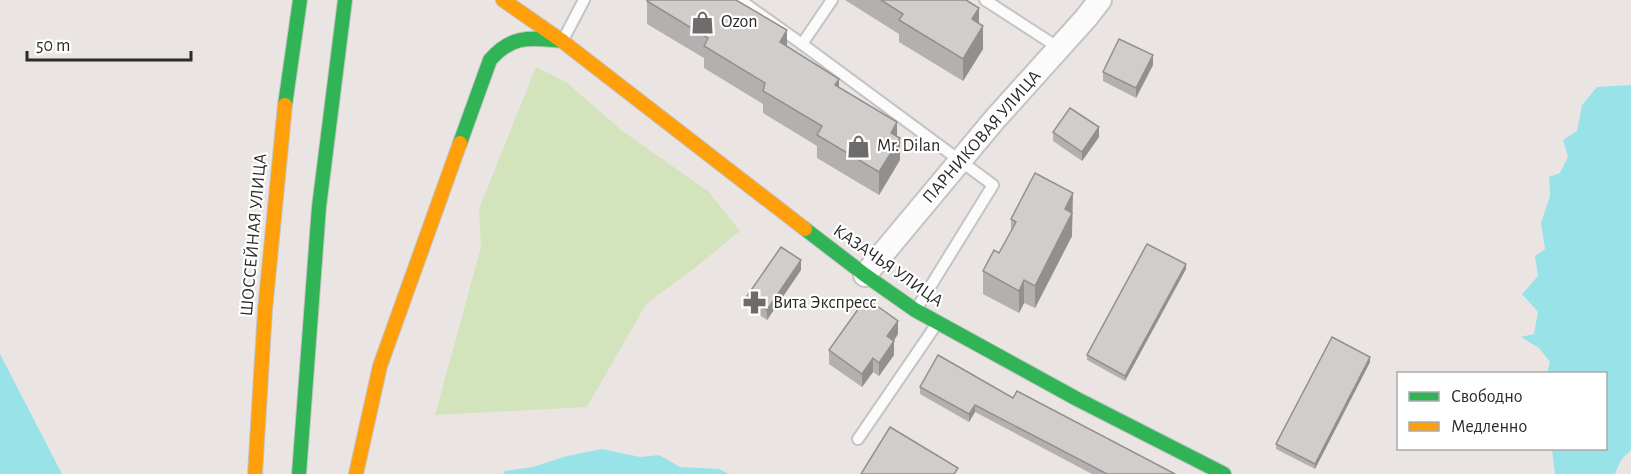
<svg xmlns="http://www.w3.org/2000/svg" width="1631" height="474" font-family="'Alegreya Sans',sans-serif">
  <rect width="100%" height="100%" fill="#eae5e2"/>
  <polygon fill="#d3e3bc" points="536,67 566,82 621,130 709,192 740,231 697,266 646,304 587,407 435,415 481,247 479,209"/>
  <g fill="#97e3e8">
    <polygon points="1631,85 1631,450 1621,460 1615,474 1555,474 1552,449 1606,448 1606,374 1547,373 1550,362 1539,348 1521,337 1534,334 1538,312 1522,294 1538,276 1535,256 1545,249 1541,223 1550,196 1549,177 1560,173 1568,157 1563,140 1577,131 1582,105 1597,87"/>
    <polygon points="0,354 62,474 0,474"/>
    <polygon points="602,449 640,457 659,455 680,467 719,469 729,474 503,474 505,471 533,467 567,456"/>
  </g>
  <g fill="none" stroke-linecap="round" stroke-linejoin="round">
    <defs>
      <g id="lane">
        <polyline points="740,0 802,44 993,185 917,308"/>
        <polyline points="985,0 1059,48"/>
        <polyline points="563,40 584,0"/>
        <polyline points="802,44 832,0"/>
        <polyline points="858,439 936,325"/>
      </g>
      <polyline id="street" points="865,275 995,119 1086,18 1100,0"/>
      <g id="fast">
        <polyline points="285,105 300,0"/>
        <path d="M 460,143 L 490,60 C 512,34 531,38 562,41"/>
        <polyline points="805,229 865,275 915,310 1077,399 1224,474"/>
        <polyline points="299,474 319,207 345,0"/>
      </g>
      <g id="slow">
        <polyline points="503,0 562,41 805,229"/>
        <polyline points="255,474 265,310 285,105"/>
        <polyline points="356,474 380,366 460,143"/>
      </g>
    </defs>
    <use href="#lane" stroke="#c5c4c4" stroke-width="14"/>
    <use href="#street" stroke="#c5c4c4" stroke-width="26"/>
    <use href="#fast" stroke="#c5c4c4" stroke-width="16"/>
    <use href="#slow" stroke="#c5c4c4" stroke-width="16"/>
    <use href="#lane" stroke="#fcfbfb" stroke-width="10"/>
    <use href="#street" stroke="#fcfbfb" stroke-width="22"/>
    <use href="#fast" stroke="#30b455" stroke-width="14"/>
    <use href="#slow" stroke="#ff9f0a" stroke-width="14"/>
  </g>
  <g fill="#b3b0af">
    <polygon points="845,0 966,0 979,24 983,49 963,81 899,42 899,34"/>
    <polygon points="647,1 787,46 839,88 897,136 900,160 879,195 817,158 817,146 763,113 763,104 704,68 704,58 647,24"/>
    <polygon points="1153,65 1136,98 1103,81 1103,72"/>
    <polygon points="1053,132 1099,137 1082,161 1053,141"/>
    <polygon points="1073,216 1072,218 1072,236 1035,308 1024,303 1019,313 983,294 983,271 999,253 1011,232 1011,219"/>
    <polygon points="1186,269 1125,381 1087,360 1087,355"/>
    <polygon points="801,270 767,320 747,306 747,296"/>
    <polygon points="898,334 894,341 894,355 879,376 873,372 862,387 829,364 829,350"/>
    <polygon points="1370,362 1315,469 1276,449 1276,444"/>
    <polygon points="920,387 1013,398 1175,474 1092,474 975,412 969,422 920,394"/>
  </g>
  <g fill="#92908e">
    <polygon points="979,8 979,30 972,19"/>
    <polygon points="983,26 983,49 963,81 963,59"/>
    <polygon points="787,30 787,53 780,42"/>
    <polygon points="1153,55 1153,65 1136,98 1136,88"/>
    <polygon points="839,79 839,101 835,85"/>
    <polygon points="897,122 897,142 900,138 900,160 879,195 879,172 891,133"/>
    <polygon points="1099,127 1099,137 1082,161 1082,152"/>
    <polygon points="1073,193 1072,236 1035,308 1035,286 1065,209"/>
    <polygon points="801,260 801,270 767,320 767,310"/>
    <polygon points="1186,264 1186,269 1125,381 1125,376"/>
    <polygon points="1024,280 1024,303 1019,313 1019,291"/>
    <polygon points="898,321 898,334 887,350 887,336"/>
    <polygon points="894,341 894,355 879,376 879,363"/>
    <polygon points="1370,357 1370,362 1315,469 1315,464"/>
    <polygon points="873,358 873,372 862,387 862,374"/>
    <polygon points="975,405 975,412 969,422 969,414"/>
  </g>
  <g fill="#d0cdcb" stroke="#92908e" stroke-width="1.5">
    <polygon points="647,0 736,0 787,30 780,42 839,79 835,85 897,122 891,133 900,138 879,172 817,135 822,126 763,91 765,83 704,46 708,38 647,1"/>
    <polygon points="881,0 966,0 979,8 972,19 983,26 963,59 899,20 903,14"/>
    <polygon points="1119,39 1153,55 1136,88 1103,72"/>
    <polygon points="1070,108 1099,127 1082,152 1053,132"/>
    <polygon points="1035,173 1073,193 1065,209 1072,213 1035,286 1024,280 1019,291 983,271 994,250 999,253 1016,222 1011,219"/>
    <polygon points="1147,244 1186,264 1125,376 1087,355"/>
    <polygon points="781,247 801,260 767,310 747,296"/>
    <polygon points="866,298 898,321 887,336 894,341 879,363 873,358 862,374 829,350"/>
    <polygon points="1332,337 1370,357 1315,464 1276,444"/>
    <polygon points="938,355 1013,398 1017,391 1175,474 1107,474 975,405 969,414 920,387"/>
    <polygon points="890,427 958,468 954,474 861,474"/>
  </g>
  <defs>
    <symbol id="shop-bare" viewBox="-9 -9 18 18"><path d="M-5-2.5h2.3a2.7 3.5 0 0 1 5.4 0H5L5.5 6h-11ZM-1.5-2.5h3a1.5 2.3 0 0 0-3 0Z" fill="#6e6c6b" stroke="#fff" stroke-width="2.5" paint-order="stroke"/></symbol>
    <symbol id="pharmacy-bare" viewBox="-9 -9 18 18"><path d="M-2-6h4v4h4v4h-4v4h-4v-4h-4v-4h4Z" fill="#6e6c6b" stroke="#fff" stroke-width="2.5" paint-order="stroke"/></symbol>
  </defs>
  <g fill-rule="evenodd">
    <use href="#shop-bare" x="686" y="6" width="33" height="33"/>
    <use href="#shop-bare" x="842" y="130" width="33" height="33"/>
    <use href="#pharmacy-bare" x="738" y="286" width="33" height="33"/>
  </g>
  <g text-anchor="middle" dominant-baseline="central" stroke-width="4.5" stroke-linejoin="round" paint-order="stroke">
    <g font-size="18" fill="#2b2b2b" stroke="#fff" text-anchor="start">
      <text x="721" y="22">Ozon</text>
      <text x="877" y="146">Mr. Dilan</text>
      <text x="773" y="303">Вита Экспресс</text>
    </g>
    <g font-size="18" fill="#2b2b2b" stroke="#fff">
      <text transform="translate(982 137) rotate(-49)">ПАРНИКОВАЯ УЛИЦА</text>
      <text transform="translate(254 235) rotate(-85)">ШОССЕЙНАЯ УЛИЦА</text>
      <text transform="translate(888 266) rotate(35)">КАЗАЧЬЯ УЛИЦА</text>
    </g>
  </g>
  <rect x="1397" y="372" width="210" height="78" fill="#ffffff" stroke="#aaaaaa" stroke-width="1.5"/>
  <rect x="1409" y="392" width="30" height="9" fill="#30b455" stroke="#aaaaaa" stroke-width="1.5"/>
  <text x="1451" y="402" font-size="18" fill="#2b2b2b">Свободно</text>
  <rect x="1409" y="422" width="30" height="9" fill="#ff9f0a" stroke="#aaaaaa" stroke-width="1.5"/>
  <text x="1451" y="432" font-size="18" fill="#2b2b2b">Медленно</text>
  <path d="M27 51v9h164v-9" fill="none" stroke="#2b2b2b" stroke-width="3"/>
  <text x="36" y="51" font-size="18" fill="#2b2b2b" stroke="#ffffff" stroke-width="4.5" paint-order="stroke">50 m</text>
</svg>
